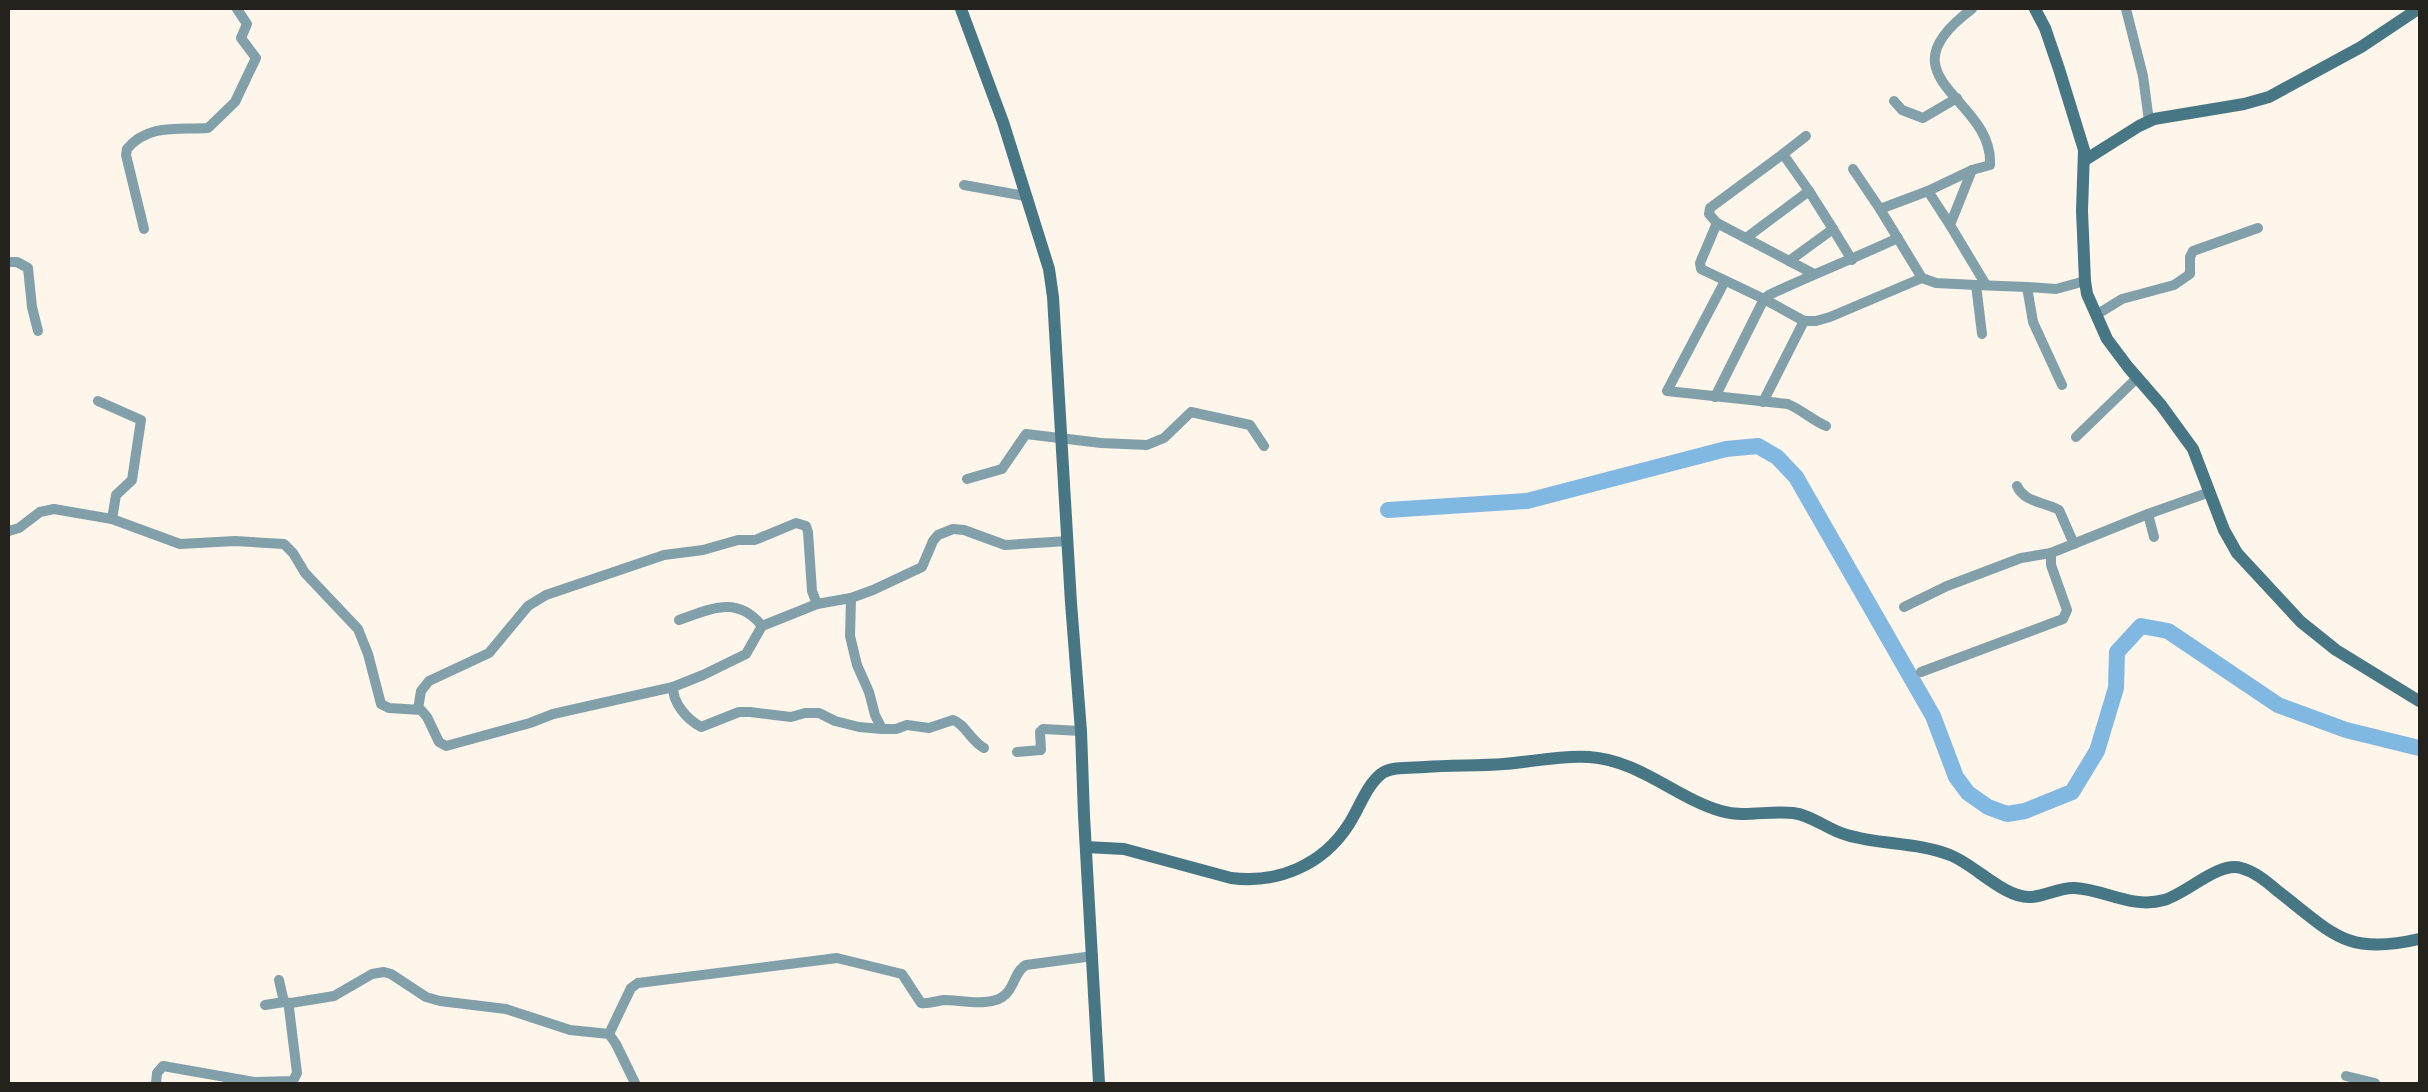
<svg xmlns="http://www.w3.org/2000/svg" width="2428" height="1092" font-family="'Exo 2',sans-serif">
  <rect width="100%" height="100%" fill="#fef6ea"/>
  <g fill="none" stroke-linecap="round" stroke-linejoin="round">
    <polyline stroke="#80b8e1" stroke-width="16" points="1388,510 1527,501 1726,449 1758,446 1777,457 1796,477 1933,716 1956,777 1968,793 1988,807 2007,814 2025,811 2072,792 2097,751 2116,688 2117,652 2141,626 2168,631 2278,705 2346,730 2419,748"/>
    <g stroke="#81a0aa" stroke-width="10">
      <path d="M 1972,9 C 1877,79 1994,97 1990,165 L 1972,170 L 1950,225 L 1986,285"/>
      <polyline points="2126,9 2143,76 2149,121"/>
      <polyline points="1894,101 1902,110 1923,118 1957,98"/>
      <polyline points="1783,154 1806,136"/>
      <polyline points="1853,169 1880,209"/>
      <polyline points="964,185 1025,196"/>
      <polyline points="1928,191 1972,170"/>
      <polyline points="1717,223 1709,214 1710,208 1783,154 1809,191"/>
      <polyline points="1950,225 1928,191 1880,209 1922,278 1936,283 1976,285"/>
      <path d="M 144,229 L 126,155 L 127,149 C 148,123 180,130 208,128 L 235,102 L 256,58 L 241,38 L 247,24 L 237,9"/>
      <polyline points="1746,238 1809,191 1833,229"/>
      <polyline points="1789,261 1833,229 1852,260"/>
      <polyline points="9,262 17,262 28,268 32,307 38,331"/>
      <path d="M 1725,281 L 1667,391 L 1788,404 C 1802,410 1812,420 1826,426"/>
      <polyline points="2096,315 2122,299 2174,285 2190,274 2190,257 2193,251 2258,228"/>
      <polyline points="1804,321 1764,299 1701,269 1700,263 1717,223 1814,274"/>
      <polyline points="1982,334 1976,285 2027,287"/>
      <polyline points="2062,385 2033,322 2027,287 2056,289 2085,281"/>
      <path d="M 1715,397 L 1764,299 L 1769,295 C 1811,275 1855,258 1898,238"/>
      <polyline points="98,401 141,420 132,480 116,495 112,519"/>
      <polyline points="1763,402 1804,321 1816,321 1830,317 1922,278"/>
      <polyline points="2076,437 2137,378"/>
      <polyline points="967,479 1002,469 1026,434 1101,443 1147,445 1164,438 1191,412 1250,425 1264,446"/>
      <path d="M 2017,486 C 2025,503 2045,502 2059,510 L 2074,544"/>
      <polyline points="2148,514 2154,537"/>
      <polyline points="9,531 19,528 40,512 54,509 112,519 180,544 235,541 284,544 293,553 305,573 358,629 368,654 381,704 389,708 421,710 427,717 439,742 446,746 530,723 553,714 673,687 703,675 746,654 762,626 817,604 851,598 873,590 922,567 933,541 938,535 953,529 964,530 1005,545 1068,541"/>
      <polyline points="1904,607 1947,586 2021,558 2051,553"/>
      <path d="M 679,620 C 711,609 737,595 762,626"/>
      <polyline points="1921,672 2063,619 2067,610 2051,565 2051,553 2148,514 2210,492"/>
      <path d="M 673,687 C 673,704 687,719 701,727 L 739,712 L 750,712 L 791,717 L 805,713 L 819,713 L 835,721 L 859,727 L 882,729 L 875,715 L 869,692 L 857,665 L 850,636 L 851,598"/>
      <polyline points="418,709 421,691 429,681 489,653 528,606 546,595 664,555 703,550 738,540 755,540 796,523 806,526 808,532 812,591 817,604"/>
      <path d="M 882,729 L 896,729 L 907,725 L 929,728 L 953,720 C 964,723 971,741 984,748"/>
      <polyline points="1017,752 1041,750 1040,732 1043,729 1081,731"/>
      <polyline points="279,980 284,1002"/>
      <polyline points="265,1005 284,1002 291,1003"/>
      <path d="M 609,1034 L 631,988 L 638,983 L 837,958 L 902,974 L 921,1003 C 929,1004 936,1001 944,1000 C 961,1000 993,1008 1006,994 C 1015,985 1015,971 1026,965 L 1093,956"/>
      <polyline points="2346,1076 2375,1083"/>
      <polyline points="156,1083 157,1073 163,1066 254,1082 293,1081 297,1073 289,1008 291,1003 334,996 372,974 384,972 391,974 426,997 440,1001 506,1009 570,1030 609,1034 616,1044 635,1083"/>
    </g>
    <g stroke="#477785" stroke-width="12">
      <polyline points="961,9 1003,122 1049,269 1053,297 1071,603 1081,731 1084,816 1099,1083"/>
      <polyline points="2035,9 2045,28 2059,69 2084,150 2082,211 2085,281 2087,294 2107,339 2128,367 2161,405 2193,449 2224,530 2237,553 2301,622 2336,650 2419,701"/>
      <polyline points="2085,160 2139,126 2154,119 2244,104 2269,97 2361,47 2418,9"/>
      <path d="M 1086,847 L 1124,849 L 1231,878 C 1278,884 1323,865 1349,824 C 1359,809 1366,786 1381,774 C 1391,766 1412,768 1425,767 C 1451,765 1478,766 1504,764 C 1532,762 1560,755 1589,757 C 1639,760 1676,798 1721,811 C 1745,818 1769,810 1793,813 C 1812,815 1828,830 1847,835 C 1880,845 1918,842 1950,855 C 1974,864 2004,898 2030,897 C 2045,897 2059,887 2075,888 C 2106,890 2132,909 2164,900 C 2186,894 2219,861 2241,868 C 2256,872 2267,882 2279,892 C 2333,934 2347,956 2419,939"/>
    </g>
  </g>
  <rect width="2428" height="1092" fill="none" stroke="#25211c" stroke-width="20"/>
</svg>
